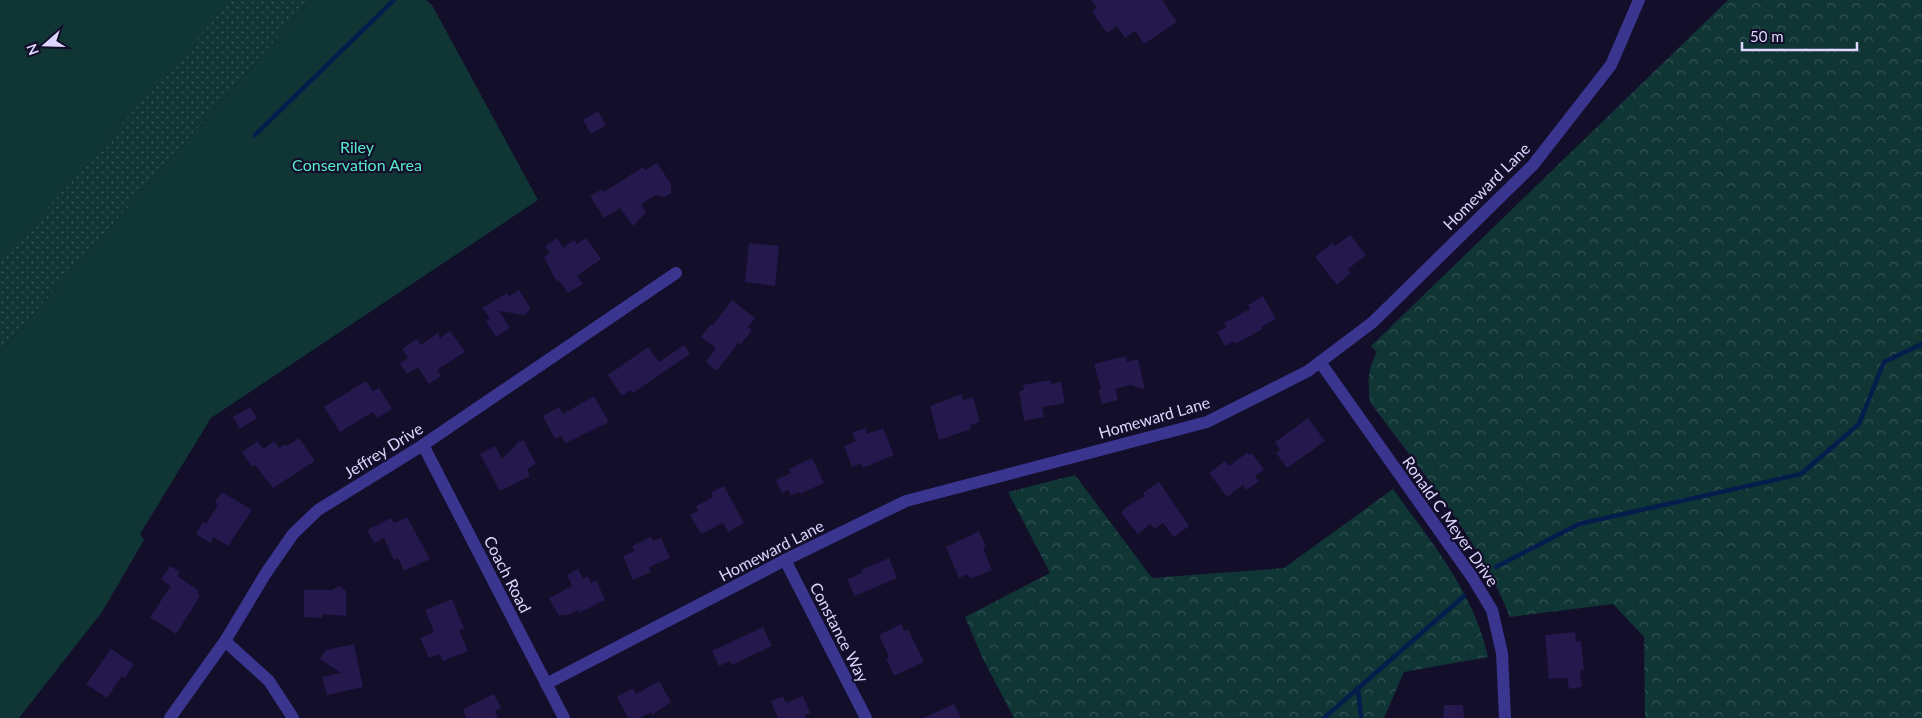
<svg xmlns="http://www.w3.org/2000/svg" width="1922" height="718" font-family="Lato,sans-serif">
  <defs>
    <pattern id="grass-dots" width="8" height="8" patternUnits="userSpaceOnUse" patternTransform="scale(1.25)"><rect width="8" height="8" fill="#103535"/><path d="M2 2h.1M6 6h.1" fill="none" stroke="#325253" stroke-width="1.8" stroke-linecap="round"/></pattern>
    <pattern id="forest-crowns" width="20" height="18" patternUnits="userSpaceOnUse" patternTransform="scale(1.25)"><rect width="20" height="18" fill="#103535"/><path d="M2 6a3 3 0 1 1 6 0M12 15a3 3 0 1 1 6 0" fill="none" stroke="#325253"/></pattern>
  </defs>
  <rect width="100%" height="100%" fill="#130e2a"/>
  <polygon fill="url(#grass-dots)" points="0,0 311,0 0,352"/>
  <g fill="url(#forest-crowns)">
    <path d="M 1728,0 L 1922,0 L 1922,718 L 1645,718 L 1644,637 L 1613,604 L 1510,617 C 1479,539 1420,470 1370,402 C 1368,383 1367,369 1377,352 L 1371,346 Z"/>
    <path d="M 1075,475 L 1152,578 L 1284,568 L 1393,489 C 1431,542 1474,592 1488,657 L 1404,672 L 1384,718 L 1014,718 L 982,657 L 965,617 L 1050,573 L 1008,492 Z"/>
  </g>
  <g fill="#103535">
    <polygon points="0,0 231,0 0,262"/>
    <polygon points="311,0 426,0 432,5 538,200 211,418 140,534 144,540 102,612 19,718 0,718 0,352"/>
  </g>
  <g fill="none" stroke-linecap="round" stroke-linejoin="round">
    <g stroke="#051d4c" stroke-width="4.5">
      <polyline points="255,135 394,0"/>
      <polyline points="1496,567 1579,524 1801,474 1859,424 1884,362 1922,344"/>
      <polyline points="1358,688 1361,718"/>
      <polyline points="1324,718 1464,596"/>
    </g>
  </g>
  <g fill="#24184d">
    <polygon points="1091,0 1162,0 1177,22 1144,44 1135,31 1125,38 1117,26 1107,33 1092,11 1097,8"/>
    <polygon points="598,111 606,125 591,134 583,120"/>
    <polygon points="657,163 671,184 671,193 665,197 656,195 641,204 646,212 633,226 620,208 604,218 590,196 602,189 604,192 643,167 645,170"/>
    <polygon points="1350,235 1366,255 1348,269 1351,273 1337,285 1315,257 1332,243 1335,246"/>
    <polygon points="557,238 563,248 574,240 577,244 586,238 601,259 577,276 583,284 568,293 559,280 557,282 544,257 550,253 545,246"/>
    <polygon points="749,243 779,246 775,286 745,282"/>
    <polygon points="519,290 531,309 524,315 499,311 510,328 496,337 486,321 490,318 482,308 507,293 509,296"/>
    <polygon points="1263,296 1276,319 1261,327 1263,329 1254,334 1235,344 1234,341 1225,346 1217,332 1227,327 1224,323 1250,309 1248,305"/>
    <polygon points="732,300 755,318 748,327 752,330 741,344 738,343 717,371 706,362 716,348 701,337 711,324 713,325"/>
    <polygon points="450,331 465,352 437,370 441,376 429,384 418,367 407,374 400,364 408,358 402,349 417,339 421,345 438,333 440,338"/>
    <polygon points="684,345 690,354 633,393 631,390 622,396 608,375 648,347 659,362"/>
    <polygon points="1126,356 1127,362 1138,359 1145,390 1131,385 1115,389 1118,400 1102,404 1098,390 1101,389 1094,364"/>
    <polygon points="1050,380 1051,384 1061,382 1065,403 1042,407 1044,417 1024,421 1019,391 1024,390 1023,385"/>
    <polygon points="366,381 373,391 379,388 392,409 377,418 373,412 340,432 324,407"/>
    <polygon points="962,394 963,400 973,397 980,422 970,425 971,429 939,440 930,406"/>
    <polygon points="594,396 609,422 566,443 561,436 555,439 543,416 559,407 563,414"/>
    <polygon points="250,407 257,418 240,429 233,417"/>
    <polygon points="1308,418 1325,441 1287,468 1276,453 1280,450 1275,442"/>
    <polygon points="865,428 867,434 883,428 894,455 863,468 861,463 852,467 844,446 856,441 852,433"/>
    <polygon points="299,438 315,461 273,488 255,465 252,467 242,452 258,441 263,449 274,441 279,448 285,444 287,446"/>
    <polygon points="519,441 524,441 536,464 527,469 530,476 500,491 480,454 495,446 502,459"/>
    <polygon points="1248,452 1249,455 1252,453 1264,470 1255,476 1259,481 1246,490 1243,485 1227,497 1209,473 1225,461 1229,466"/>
    <polygon points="812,458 824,483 800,494 799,492 791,496 789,490 782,493 776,480 791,473 789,469"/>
    <polygon points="1159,482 1189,526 1174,537 1163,523 1155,529 1150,524 1138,534 1121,513 1126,507 1145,496 1143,493"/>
    <polygon points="724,486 744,523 728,532 723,523 701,534 690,515 698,511 696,506 713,497 711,492"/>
    <polygon points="222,492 252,510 228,546 214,537 210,543 196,534 203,522 206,524 218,505 215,502"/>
    <polygon points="407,517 430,559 404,571 398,558 394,560 384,538 374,543 367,530 391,518 394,523"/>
    <polygon points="979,531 986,547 983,548 992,570 970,579 968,574 959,578 946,547"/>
    <polygon points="651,537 653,541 661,538 670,558 649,567 651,572 633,580 623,556 634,551 632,546"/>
    <polygon points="889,558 897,578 855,596 847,579 862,573 861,570"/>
    <polygon points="170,566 180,572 177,576 199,591 197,594 200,596 176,634 150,617 171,586 161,579"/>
    <polygon points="578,569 583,579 588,576 591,583 596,580 605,600 579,613 578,610 565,616 564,614 559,616 549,598 572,586 567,575"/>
    <polygon points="339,586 346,591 346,616 323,614 322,618 304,617 304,590 332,590"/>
    <polygon points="452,599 464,628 459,630 468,651 443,661 440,654 429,658 420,638 434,632 425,610"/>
    <polygon points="901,624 904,631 908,629 924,662 894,676 886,658 889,657 879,635"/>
    <polygon points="763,627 772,646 732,665 730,661 719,666 712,651"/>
    <polygon points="1575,632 1576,642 1581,641 1584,670 1580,670 1582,687 1569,689 1567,678 1549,679 1545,635"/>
    <polygon points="354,644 363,687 327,695 322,677 341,673 320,659 326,650"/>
    <polygon points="111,649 134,664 125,678 122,676 107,698 86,684"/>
    <polygon points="659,681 671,702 652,715 651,712 640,718 628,718 617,697 633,688 636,694"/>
    <polygon points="494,694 501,708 495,711 498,718 466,718 463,709"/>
    <polygon points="783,696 786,703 803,696 810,713 805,715 806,718 778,718 771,701"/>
    <polygon points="954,704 961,718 923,718"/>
    <polygon points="1444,705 1463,705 1464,718 1443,718"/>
  </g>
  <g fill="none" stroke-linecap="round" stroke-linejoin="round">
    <g stroke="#3a358e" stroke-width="12">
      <polyline points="1320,362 1472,577 1492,610 1502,653 1505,718"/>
      <polyline points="423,445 564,718"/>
      <polyline points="785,560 866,718"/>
      <polyline points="225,641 269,681 293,718"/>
      <polyline points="546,684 785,560 906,501 1207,422 1308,371 1373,322 1533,165 1611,65 1639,0"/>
      <polyline points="170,718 225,641 266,573 293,534 318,510 423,445 676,273"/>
    </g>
  </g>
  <g text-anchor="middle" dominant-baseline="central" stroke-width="4.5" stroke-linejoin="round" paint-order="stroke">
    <g font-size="16" fill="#57ebca" stroke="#130e2a">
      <text x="357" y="146">Riley<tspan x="357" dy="18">Conservation Area</tspan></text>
    </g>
    <g font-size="16" fill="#ddd7ff" stroke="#130e2a">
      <text transform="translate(1486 186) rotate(-45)">Homeward Lane</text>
      <text transform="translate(1154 417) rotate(-16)">Homeward Lane</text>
      <text transform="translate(383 450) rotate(-32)">Jeffrey Drive</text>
      <text transform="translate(1451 521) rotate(55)">Ronald C Meyer Drive</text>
      <text transform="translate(771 550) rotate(-27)">Homeward Lane</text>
      <text transform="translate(508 574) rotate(63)">Coach Road</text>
      <text transform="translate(840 632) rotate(63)">Constance Way</text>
    </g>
  </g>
  <g transform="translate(45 45) rotate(250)" stroke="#130e2a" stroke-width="4" paint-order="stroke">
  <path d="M0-4L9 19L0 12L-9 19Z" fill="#ddd7ff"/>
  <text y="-8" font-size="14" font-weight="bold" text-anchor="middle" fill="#ddd7ff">N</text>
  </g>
  <path d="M1742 42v8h115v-8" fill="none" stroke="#ddd7ff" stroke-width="2.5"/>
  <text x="1750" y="42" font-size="15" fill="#ddd7ff" stroke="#130e2a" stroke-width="4" paint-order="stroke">50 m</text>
</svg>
